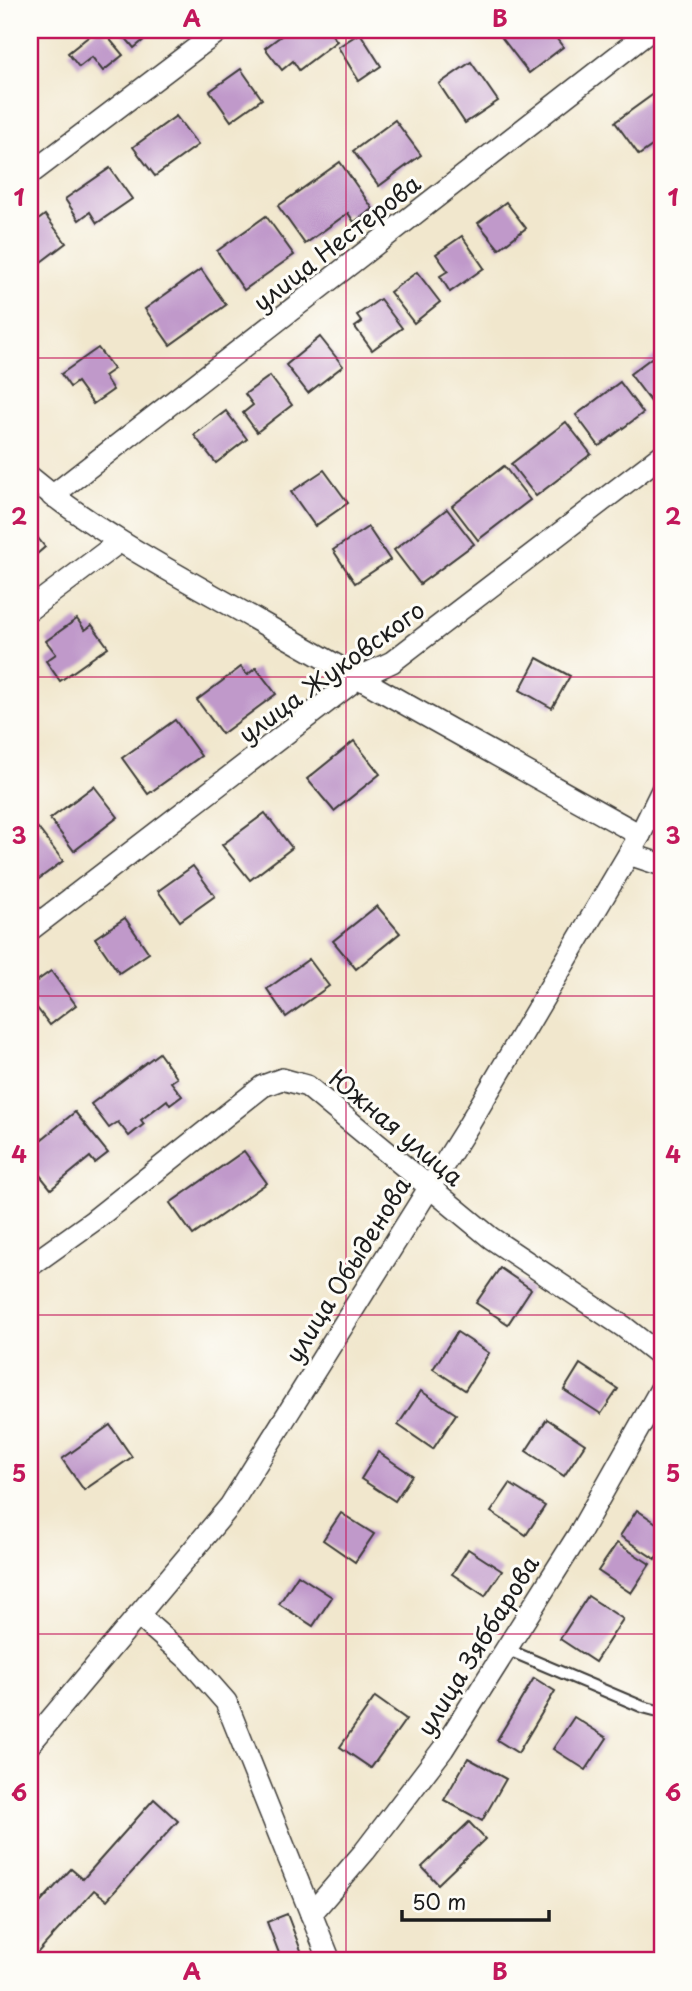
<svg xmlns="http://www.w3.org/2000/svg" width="692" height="1991" font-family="'Playpen Sans',sans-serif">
  <rect width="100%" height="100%" fill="#fdfcf7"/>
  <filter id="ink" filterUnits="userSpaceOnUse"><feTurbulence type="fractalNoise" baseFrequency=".0143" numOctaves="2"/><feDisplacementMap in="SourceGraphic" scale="14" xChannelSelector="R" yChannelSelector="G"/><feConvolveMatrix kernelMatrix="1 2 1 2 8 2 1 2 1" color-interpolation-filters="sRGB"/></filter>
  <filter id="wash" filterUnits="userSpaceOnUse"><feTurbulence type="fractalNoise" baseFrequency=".00686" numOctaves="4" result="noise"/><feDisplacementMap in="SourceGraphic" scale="28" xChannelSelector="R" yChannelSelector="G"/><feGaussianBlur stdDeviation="1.57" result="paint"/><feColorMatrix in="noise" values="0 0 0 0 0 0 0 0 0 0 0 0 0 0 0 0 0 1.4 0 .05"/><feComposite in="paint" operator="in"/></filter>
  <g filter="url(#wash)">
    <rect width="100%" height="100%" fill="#f1e7cd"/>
    <g id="blocks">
      <g fill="#c099ca">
        <polygon points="97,30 102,30 123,55 103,71 92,57 79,67 68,53"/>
        <polygon points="122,30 156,30 134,48 120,31"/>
        <polygon points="289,30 328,30 337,41 299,70 293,61 282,70 265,48"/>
        <polygon points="513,30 550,30 563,47 529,73 502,38"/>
        <polygon points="360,33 381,66 359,81 338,47"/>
        <polygon points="471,62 498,101 465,123 439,84"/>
        <polygon points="241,69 262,99 231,121 210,91"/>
        <polygon points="662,88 662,139 639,155 615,122"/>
        <polygon points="176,116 198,145 155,176 133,147"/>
        <polygon points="395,120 421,155 379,186 353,151"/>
        <polygon points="340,162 373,209 354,222 348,213 305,244 278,206"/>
        <polygon points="110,168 132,199 97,223 90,212 79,220 65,199"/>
        <polygon points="506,202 526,228 499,249 478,223"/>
        <polygon points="45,215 66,243 33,268 30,265 30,226"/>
        <polygon points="266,216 294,255 244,290 217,251"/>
        <polygon points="462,236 484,268 450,292 440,276 448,271 436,254"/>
        <polygon points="201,269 226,305 170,345 145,309"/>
        <polygon points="417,272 440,302 414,323 390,292"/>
        <polygon points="380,299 402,328 372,350 355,327 362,322 357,315"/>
        <polygon points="320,337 343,366 308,393 286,365"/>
        <polygon points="98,348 114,369 104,376 113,390 93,404 77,382 70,387 61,374"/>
        <polygon points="662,350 662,402 655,407 630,374"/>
        <polygon points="270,376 292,405 257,432 243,413 253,405 245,394"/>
        <polygon points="620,382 643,413 599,446 576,415"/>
        <polygon points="226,411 247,439 216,463 194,435"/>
        <polygon points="566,422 591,454 536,496 511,464"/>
        <polygon points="504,466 530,500 478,540 452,506"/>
        <polygon points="324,470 348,503 315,526 291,492"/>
        <polygon points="447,509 474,544 420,584 394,550"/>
        <polygon points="368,527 390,560 355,583 333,550"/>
        <polygon points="30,528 45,547 30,560"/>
        <polygon points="77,619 85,630 92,625 108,647 60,681 46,661 56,654 46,641"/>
        <polygon points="537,658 570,676 552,708 520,690"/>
        <polygon points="241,667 247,675 256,668 276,694 222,734 197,700"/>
        <polygon points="175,720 201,756 148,794 122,758"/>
        <polygon points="354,741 380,774 334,811 307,779"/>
        <polygon points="94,786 118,817 74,851 50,819"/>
        <polygon points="265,813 292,848 250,880 222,845"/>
        <polygon points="38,828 63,861 32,884 30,882 30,834"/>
        <polygon points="193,866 215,896 180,921 158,891"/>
        <polygon points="377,906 400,933 356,969 333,941"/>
        <polygon points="125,918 149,953 119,973 95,938"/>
        <polygon points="309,959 329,986 286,1017 267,989"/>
        <polygon points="51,971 76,1005 50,1025 30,999 30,986"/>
        <polygon points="159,1053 177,1078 171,1082 182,1096 170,1105 167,1100 141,1120 144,1124 129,1136 118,1122 109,1128 91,1104"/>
        <polygon points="75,1112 108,1153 95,1163 90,1157 51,1189 30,1163 30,1149"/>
        <polygon points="244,1151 267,1183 193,1235 170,1203"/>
        <polygon points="500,1268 531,1289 508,1324 476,1303"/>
        <polygon points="457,1332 489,1353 465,1390 433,1369"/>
        <polygon points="580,1364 618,1389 601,1414 564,1390"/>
        <polygon points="421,1391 456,1414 433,1449 398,1425"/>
        <polygon points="547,1419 585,1444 564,1476 526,1451"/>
        <polygon points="110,1425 132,1457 84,1490 62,1459"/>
        <polygon points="378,1452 412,1475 395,1501 361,1479"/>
        <polygon points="510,1484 545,1506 526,1535 491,1512"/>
        <polygon points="637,1510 662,1527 662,1548 655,1559 620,1536"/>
        <polygon points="341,1513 374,1534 355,1562 323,1540"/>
        <polygon points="617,1543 650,1564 631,1593 598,1571"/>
        <polygon points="468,1549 502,1571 485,1596 452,1574"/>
        <polygon points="298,1575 332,1597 313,1626 279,1604"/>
        <polygon points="588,1596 623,1619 595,1662 560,1639"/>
        <polygon points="534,1678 555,1691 518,1753 497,1740"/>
        <polygon points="375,1697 406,1719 371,1768 340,1747"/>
        <polygon points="574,1717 607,1738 586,1770 553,1749"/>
        <polygon points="468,1758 506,1779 482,1821 444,1800"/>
        <polygon points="154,1799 178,1821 107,1900 94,1890 30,1961 30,1914 71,1869 83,1879"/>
        <polygon points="469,1822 485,1839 438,1884 422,1867"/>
        <polygon points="287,1914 305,1961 282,1961 267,1922"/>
      </g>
    </g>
  </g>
  <g filter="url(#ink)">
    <use href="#blocks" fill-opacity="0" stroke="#3c3a37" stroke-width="2"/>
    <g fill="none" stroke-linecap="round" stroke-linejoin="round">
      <defs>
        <polyline id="service" points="506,1649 643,1707 662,1712"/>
        <g id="minor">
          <polyline points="30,174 220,30"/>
          <path d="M 30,477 C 98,534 178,575 255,619 C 382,692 511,763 640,835"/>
          <polyline points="52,496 651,30"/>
          <polyline points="30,609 119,542"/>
          <polyline points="629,854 662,865"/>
          <polyline points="30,930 358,678 392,662 662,455"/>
          <polyline points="30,1266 93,1221 263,1086 282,1079 307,1086 491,1238 624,1327 662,1357"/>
          <polyline points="138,1615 189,1660 226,1702 330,1961"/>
          <polyline points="30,1744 230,1506 468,1126 640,835 662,790"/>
          <polyline points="311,1914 365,1851 443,1749 579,1534 662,1387"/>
        </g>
      </defs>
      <use href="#service" stroke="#3c3a37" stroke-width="14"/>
      <use href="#minor" stroke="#3c3a37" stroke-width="24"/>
      <use href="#service" stroke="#fff" stroke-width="10"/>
      <use href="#minor" stroke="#fff" stroke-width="21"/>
    </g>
  </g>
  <path fill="none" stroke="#c2185b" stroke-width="2" stroke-opacity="0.55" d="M 346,30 L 346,1961M 30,358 L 662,358M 30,677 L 662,677M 30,996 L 662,996M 30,1315 L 662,1315M 30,1634 L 662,1634"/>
  <g text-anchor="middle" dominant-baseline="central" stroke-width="6" stroke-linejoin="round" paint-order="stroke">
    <g font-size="24" fill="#1c1c1c" stroke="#fdfcf7">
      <text transform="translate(336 242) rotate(-38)">улица Нестерова</text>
      <text transform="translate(331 671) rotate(-36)">улица Жуковского</text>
      <text transform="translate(397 1127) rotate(40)">Южная улица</text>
      <text transform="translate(347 1269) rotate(-58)">улица Обыденова</text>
      <text transform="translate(477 1645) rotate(-58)">улица Зяббарова</text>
    </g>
  </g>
  <rect width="692" height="1991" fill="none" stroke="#fdfcf7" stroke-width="77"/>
  <path d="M402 1910v10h147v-10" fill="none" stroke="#1c1c1c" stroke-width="3.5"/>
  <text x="412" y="1910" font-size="21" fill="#1c1c1c" stroke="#fdfcf7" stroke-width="5" paint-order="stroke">50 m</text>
  <rect x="38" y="38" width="616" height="1914" fill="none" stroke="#c2185b" stroke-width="2.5"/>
  <g font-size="23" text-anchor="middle" font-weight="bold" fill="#c2185b">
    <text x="192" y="27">A</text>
    <text x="500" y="27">B</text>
    <text x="19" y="206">1</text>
    <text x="673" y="206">1</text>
    <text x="19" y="525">2</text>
    <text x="673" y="525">2</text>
    <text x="19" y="844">3</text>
    <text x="673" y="844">3</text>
    <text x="19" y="1163">4</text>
    <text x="673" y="1163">4</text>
    <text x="19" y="1482">5</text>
    <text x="673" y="1482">5</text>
    <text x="19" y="1801">6</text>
    <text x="673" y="1801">6</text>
    <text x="192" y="1980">A</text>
    <text x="500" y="1980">B</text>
  </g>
</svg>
